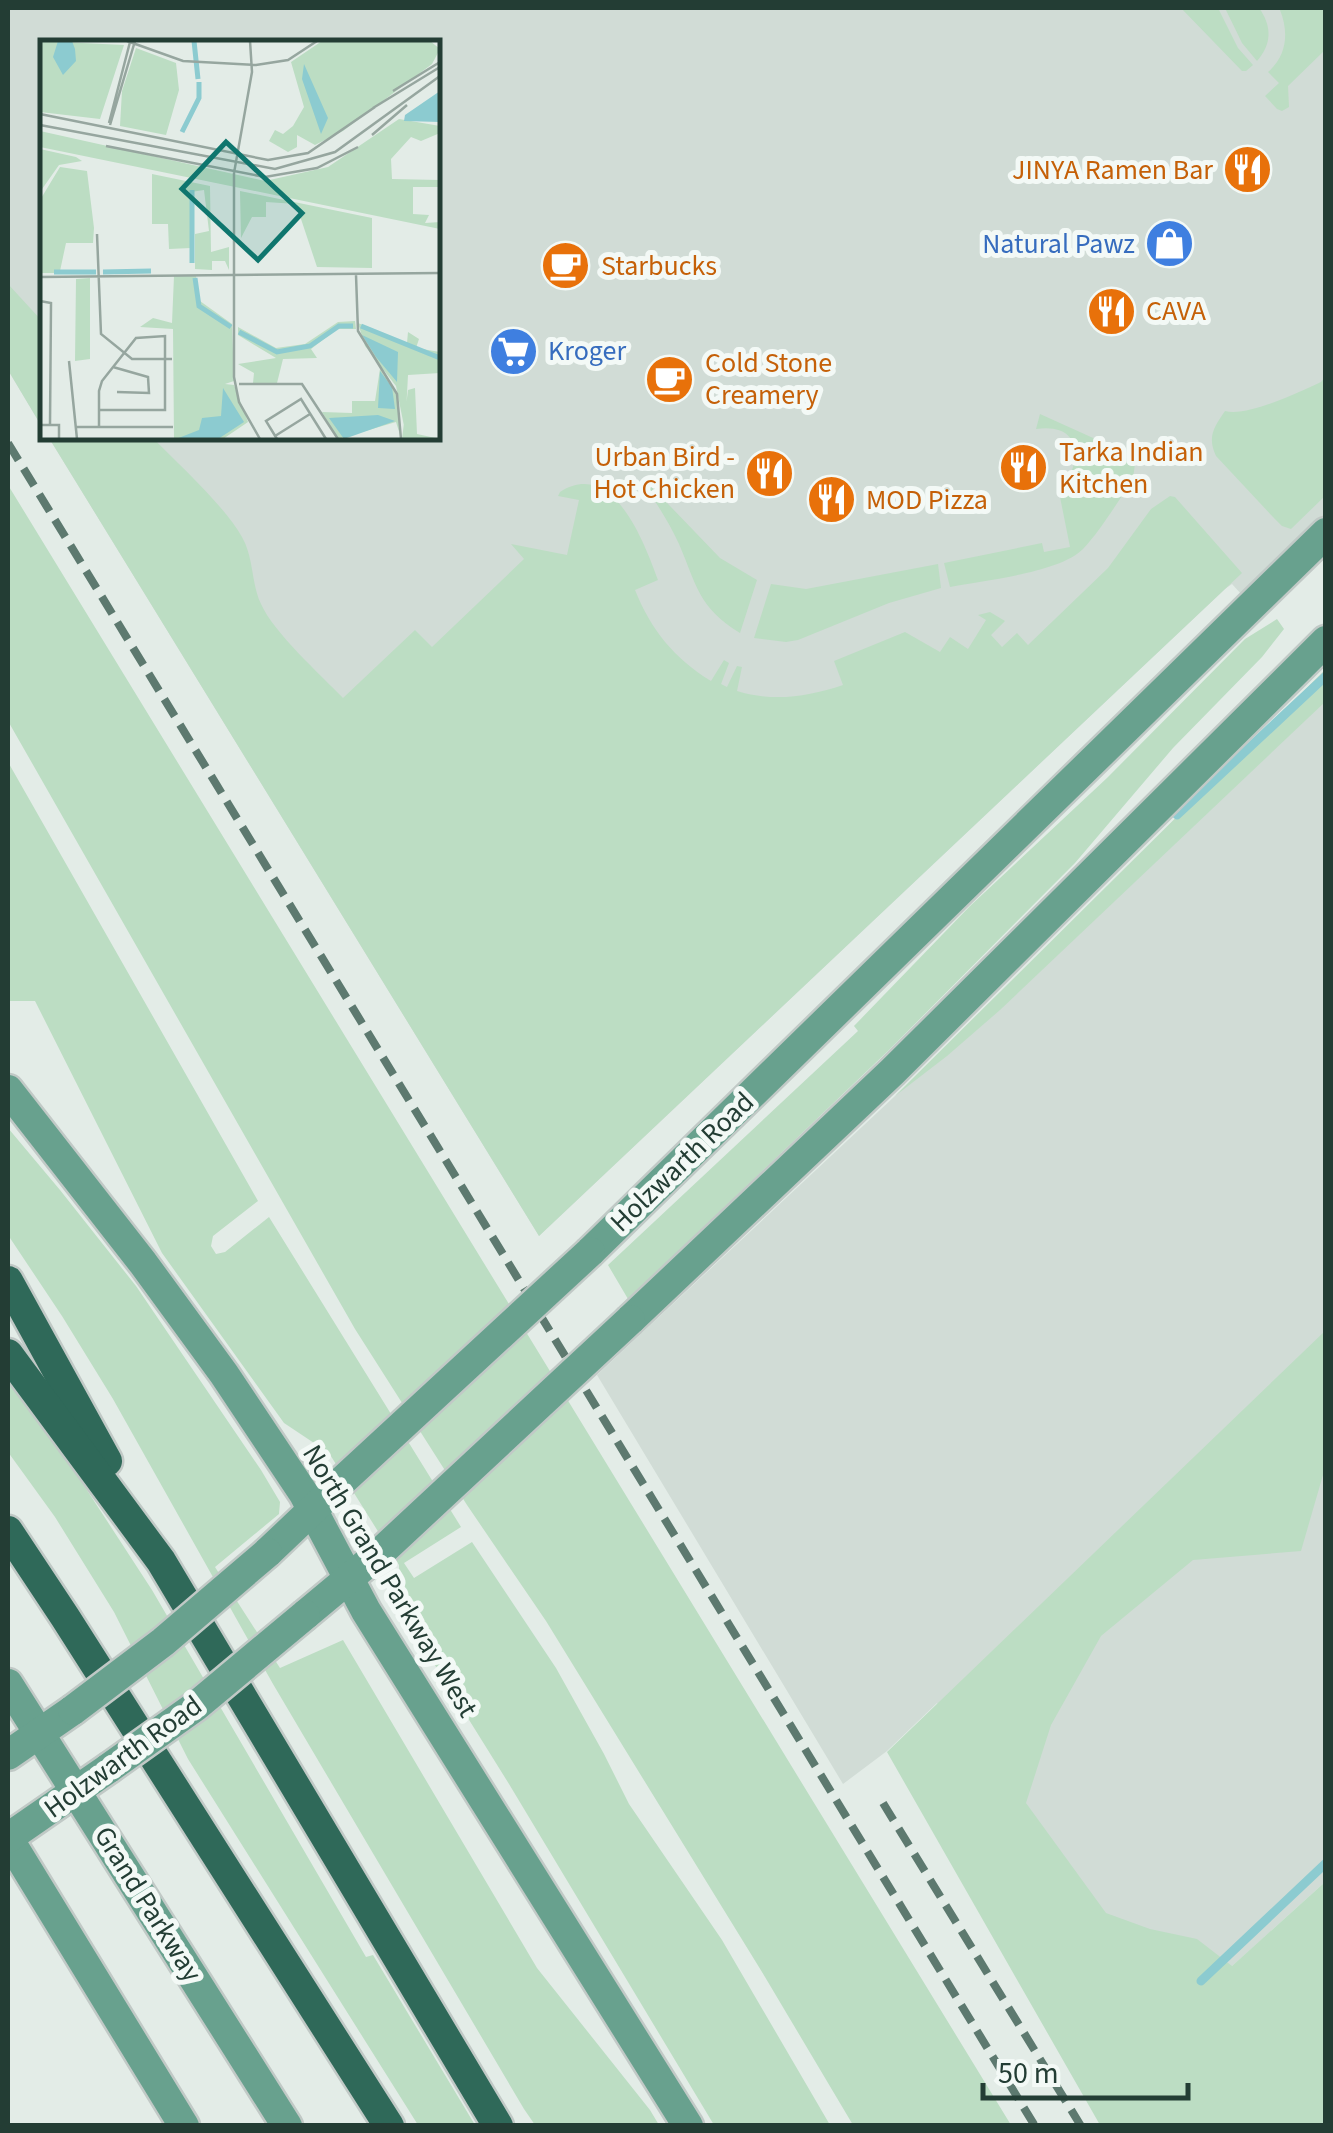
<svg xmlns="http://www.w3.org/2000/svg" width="1333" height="2133" font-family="'Source Sans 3',sans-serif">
  <rect width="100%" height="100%" fill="#e3ece7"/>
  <g fill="#d1dcd6">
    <polygon points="8,8 1325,8 1325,516 1242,595 1232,584 1225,589 539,1236 49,438 438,438 438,42 42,42 42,427 8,370"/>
    <polygon points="1325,670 1325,1882 1180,2013 937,1703 887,1751 843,1784 597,1375 895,1096"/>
  </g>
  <g fill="#bcddc3">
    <polygon points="1181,8 1218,8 1238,48 1253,65 1246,71 1242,71"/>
    <path d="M 1225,8 L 1259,8 C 1272,26 1272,44 1257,61 L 1242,43 Z"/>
    <path d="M 1282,8 L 1326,8 L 1325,50 L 1288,86 L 1289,107 L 1282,111 L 1277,109 L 1265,96 L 1279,83 L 1268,72 C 1287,56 1289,32 1280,10 Z"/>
    <polygon points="8,284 42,321 42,427 8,370"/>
    <path d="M 1325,377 L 1325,496 L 1291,529 L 1282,526 L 1273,517 L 1216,456 C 1207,437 1214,427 1225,411 C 1248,417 1299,392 1321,382 Z"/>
    <path d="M 1040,414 L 1102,442 L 1135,464 L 1133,478 L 1129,486 C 1114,507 1100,531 1083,549 C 1059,573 985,580 950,587 L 944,563 L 1042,543 L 1044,552 L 1070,547 L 1059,492 C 1083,464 1084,422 1036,429 Z"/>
    <path d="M 49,438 L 153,438 C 179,465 224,505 242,537 C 254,558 251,583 261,604 C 274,633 320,674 343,698 L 415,630 L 432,647 L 524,559 L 511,544 L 567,555 L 579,500 L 558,496 L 560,492 C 613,458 644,542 658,580 L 635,590 C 651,630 674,658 711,681 L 724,660 L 729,663 L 721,684 L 727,687 L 737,666 L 742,667 L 737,691 C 773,702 807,697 843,685 L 834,661 L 905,632 L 940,652 L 950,637 L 968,649 L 986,620 L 978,615 L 990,612 L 1005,621 L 991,635 L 1002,647 L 1017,633 L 1028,645 L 1108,568 L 1151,509 L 1170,496 L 1175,497 L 1242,573 L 539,1236 Z"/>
    <path d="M 645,480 L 720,558 L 757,580 L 740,633 C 698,607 697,586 679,544 C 669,522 656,503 643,482 Z"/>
    <polygon points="8,485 1011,2125 853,2125 765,1977 546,1621 467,1505 355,1329 8,721"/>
    <polygon points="938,564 941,588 889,603 798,640 786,642 754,638 771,584 806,589"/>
    <polygon points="1277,619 1284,629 1262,657 1173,748 1075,863 889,1050 628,1299 608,1265 858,1031 854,1026 970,906 1107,778 1245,639"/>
    <polygon points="1325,670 1325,702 1000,1010 947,1056 895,1096"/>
    <polygon points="8,762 258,1201 213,1236 211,1246 216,1254 225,1252 269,1217 461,1527 404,1563 414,1578 472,1542 556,1668 604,1754 629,1804 722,1940 830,2125 714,2125 509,1784 400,1609 399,1565 329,1453 284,1423 162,1253 35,1001 8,1001"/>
    <polygon points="8,1128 60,1190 136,1286 261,1470 280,1502 279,1514 215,1567 280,1668 343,1640 537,1968 650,2110 659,2125 535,2125 524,2109 273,1684 113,1399 62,1316 8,1235"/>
    <polygon points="1325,1331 1325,1468 1301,1551 1193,1560 1101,1636 1051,1725 1026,1803 1106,1913 1150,1929 1197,1939 1232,1966 1325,1882 1325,2125 1100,2125 887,1752"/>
    <polygon points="8,1380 83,1484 152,1590 366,1957 373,1955 475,2125 418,2125 188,1759 114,1612 55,1517 8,1452"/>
  </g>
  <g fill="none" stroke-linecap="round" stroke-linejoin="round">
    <g stroke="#8ccbd0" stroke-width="9">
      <polyline points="1177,815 1326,676"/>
      <polyline points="1201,1981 1326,1863"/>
    </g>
    <defs>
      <g id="major">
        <polyline points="8,1090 143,1263 224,1374 304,1494 366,1611 688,2126"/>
        <polyline points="590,1252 1326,533"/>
        <polyline points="630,1320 892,1072 1326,641"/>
        <polyline points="267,1553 325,1498"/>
        <polyline points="305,1615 383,1550"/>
        <polyline points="8,1684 287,2126"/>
        <polyline points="8,1755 73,1710"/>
        <polyline points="8,1838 184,2126"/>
        <polyline points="8,1838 109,1768"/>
      </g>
      <g id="highway">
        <polyline points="8,1281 107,1461"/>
        <polyline points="8,1354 161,1561 498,2126"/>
        <polyline points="8,1531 65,1617 389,2126"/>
      </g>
    </defs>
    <use href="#major" stroke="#c1c9c6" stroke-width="35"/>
    <use href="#highway" stroke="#c1c9c6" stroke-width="35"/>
    <use href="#major" stroke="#68a18e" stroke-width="30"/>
    <use href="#highway" stroke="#2f6959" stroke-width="30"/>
    <g stroke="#5d796f" stroke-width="8" stroke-dasharray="20 10" stroke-linecap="butt">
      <polyline points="8,443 1035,2126"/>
      <polyline points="883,1803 1081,2126"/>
    </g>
    <defs>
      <g id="major-bridge">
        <polyline points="341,1482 590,1252"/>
        <polyline points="383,1550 630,1320"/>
        <polyline points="73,1710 163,1642 267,1553"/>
        <polyline points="109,1768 196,1706 305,1615"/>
      </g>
    </defs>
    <use href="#major-bridge" stroke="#c1c9c6" stroke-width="35" stroke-linecap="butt"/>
    <use href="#major-bridge" stroke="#68a18e" stroke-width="30"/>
  </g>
  <defs>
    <symbol id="restaurant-disc" viewBox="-11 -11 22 22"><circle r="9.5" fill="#e8710a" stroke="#f3f9f6"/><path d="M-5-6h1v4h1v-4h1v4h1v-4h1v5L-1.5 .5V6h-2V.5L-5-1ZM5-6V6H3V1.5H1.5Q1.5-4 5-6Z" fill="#fff"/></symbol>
    <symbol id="shop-disc" viewBox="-11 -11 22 22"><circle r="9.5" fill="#3f7fe0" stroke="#f3f9f6"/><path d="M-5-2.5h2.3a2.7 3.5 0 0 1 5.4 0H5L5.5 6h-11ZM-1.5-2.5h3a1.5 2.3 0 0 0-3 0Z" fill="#fff"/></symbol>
    <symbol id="cafe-disc" viewBox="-11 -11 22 22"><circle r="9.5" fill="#e8710a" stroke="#f3f9f6"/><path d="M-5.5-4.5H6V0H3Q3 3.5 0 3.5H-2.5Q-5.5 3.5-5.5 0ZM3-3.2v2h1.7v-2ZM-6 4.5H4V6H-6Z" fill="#fff"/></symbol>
    <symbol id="supermarket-disc" viewBox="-11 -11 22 22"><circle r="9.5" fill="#3f7fe0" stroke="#f3f9f6"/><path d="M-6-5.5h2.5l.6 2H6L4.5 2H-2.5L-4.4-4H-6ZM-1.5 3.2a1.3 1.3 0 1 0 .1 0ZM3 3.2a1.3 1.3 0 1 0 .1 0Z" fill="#fff"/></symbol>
  </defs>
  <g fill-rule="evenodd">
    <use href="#restaurant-disc" x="1220" y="142" width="55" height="55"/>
    <use href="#shop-disc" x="1142" y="216" width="55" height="55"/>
    <use href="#cafe-disc" x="538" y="238" width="55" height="55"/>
    <use href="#restaurant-disc" x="1084" y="284" width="55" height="55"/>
    <use href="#supermarket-disc" x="486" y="324" width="55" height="55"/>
    <use href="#cafe-disc" x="642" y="352" width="55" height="55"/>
    <use href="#restaurant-disc" x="996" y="440" width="55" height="55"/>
    <use href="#restaurant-disc" x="742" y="446" width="55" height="55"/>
    <use href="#restaurant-disc" x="804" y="472" width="55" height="55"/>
  </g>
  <g text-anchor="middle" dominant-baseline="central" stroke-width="10" stroke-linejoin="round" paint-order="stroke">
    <g font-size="28" fill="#c56008" stroke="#f3f9f6" text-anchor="start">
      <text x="1213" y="170" text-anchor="end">JINYA Ramen Bar</text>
      <text x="601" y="266">Starbucks</text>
      <text x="1146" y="311">CAVA</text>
      <text x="705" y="363">Cold Stone<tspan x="705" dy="32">Creamery</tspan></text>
      <text x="1059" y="452">Tarka Indian<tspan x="1059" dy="32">Kitchen</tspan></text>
      <text x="735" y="457" text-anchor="end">Urban Bird -<tspan x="735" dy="32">Hot Chicken</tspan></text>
      <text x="866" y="500">MOD Pizza</text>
    </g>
    <g font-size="28" fill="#366cbe" stroke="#f3f9f6" text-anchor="end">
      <text x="1135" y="244">Natural Pawz</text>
      <text x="548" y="351" text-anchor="start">Kroger</text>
    </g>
    <g font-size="28" fill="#233d34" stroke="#f3f9f6">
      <text transform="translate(682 1162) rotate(-44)">Holzwarth Road</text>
      <text transform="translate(390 1581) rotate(59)">North Grand Parkway West</text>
      <text transform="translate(123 1757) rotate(-36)">Holzwarth Road</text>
      <text transform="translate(148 1904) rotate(58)">Grand Parkway</text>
    </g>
  </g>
  <g transform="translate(40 40)">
    <rect width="400" height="400" fill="#e3ece7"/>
    <path d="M 0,1 L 84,5 L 60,79 L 0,72 ZM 282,1 L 390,1 L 400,9 L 392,24 L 303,91 L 275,105 L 257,95 L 257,107 L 248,112 L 229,101 L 235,90 L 243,94 L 253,86 L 264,67 L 251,22 ZM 96,8 L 136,23 L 139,50 L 126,95 L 80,86 L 82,51 ZM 359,79 L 400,86 L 400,93 L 381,101 L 371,97 L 351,119 L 352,139 L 400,140 L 400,147 L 373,147 L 373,174 L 389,175 L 385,183 L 400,182 L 400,189 L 0,107 L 0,91 L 225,141 L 288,127 ZM 0,109 L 36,117 L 42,121 L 19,125 L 0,152 ZM 20,127 L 47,131 L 54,188 L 53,203 L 26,203 L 20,231 L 57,233 L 0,233 L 0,160 ZM 112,134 L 170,146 L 171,212 L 189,207 L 189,230 L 185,221 L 172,221 L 172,230 L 155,229 L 155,194 L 169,191 L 164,150 L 151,152 L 151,208 L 129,209 L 128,184 L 112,184 ZM 200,151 L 332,178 L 332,228 L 277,227 L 256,164 L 226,162 L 226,177 L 212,177 L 201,198 ZM 134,236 L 156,236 L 160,261 L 192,284 L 194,341 L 185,344 L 194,345 L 208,382 L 183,399 L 134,399 L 133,289 L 100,287 L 113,278 L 132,283 ZM 50,238 L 50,319 L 35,321 L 36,239 ZM 315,281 L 316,289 L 297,289 L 271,309 L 277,318 L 243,319 L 237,343 L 213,343 L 214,333 L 198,324 L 236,318 L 198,295 L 198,287 L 236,308 L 265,304 L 298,282 ZM 318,283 L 367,303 L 368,292 L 379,299 L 376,308 L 400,312 L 400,333 L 368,335 L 365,391 L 356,346 L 325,306 ZM 340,329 L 357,356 L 360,395 L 356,382 L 298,399 L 282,372 L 312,373 L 312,361 L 335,361 ZM 375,348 L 377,394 L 400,399 L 362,399 L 368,350 Z" fill="#bcddc3"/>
    <path d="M 18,1 L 32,1 L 35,9 L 36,21 L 23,35 L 13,17 ZM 264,24 L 288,78 L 281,94 L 262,39 ZM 400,51 L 400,82 L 364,81 L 365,75 ZM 322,295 L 358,312 L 357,342 L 336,317 ZM 340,331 L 352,347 L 355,369 L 338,368 ZM 183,348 L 204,382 L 178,399 L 136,399 L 159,390 L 162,378 L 181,376 ZM 338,375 L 355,381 L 304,399 L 289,378 Z" fill="#8ccbd0"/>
    <path fill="none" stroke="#8ccbd0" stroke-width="5" d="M 154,1 L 158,39M 142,92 L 159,58 L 159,42M 152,150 L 152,223M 14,232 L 56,232M 63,232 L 111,231M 155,238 L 159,266 L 191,287M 321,286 L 400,318M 199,292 L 237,312 L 270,306 L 299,286 L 313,286"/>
    <path fill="none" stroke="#96a69f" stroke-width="2.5" d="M 87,1 L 143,21 L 216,25 L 248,20 L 277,1M 210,1 L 212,32 L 194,133 L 194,337 L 199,362 L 220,399M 353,51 L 400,22M 333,68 L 400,27M 0,74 L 228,120 L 268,113 L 335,67M 69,83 L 90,2M 0,85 L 235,129 L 295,112 L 400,36M 70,85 L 95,1M 332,95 L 367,65M 66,106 L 225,137 L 277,128 L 318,107M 57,194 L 61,294 L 92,319 L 132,319M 316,235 L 318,291 L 357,354 L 361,399M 0,237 L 400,233M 0,261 L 11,263 L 10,385M 29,321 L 37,399M 73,327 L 108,337 L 109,353 L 77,352M 199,344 L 262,344 L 298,399M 59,370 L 125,370 L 125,296 L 96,298 L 62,341 L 59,351 L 59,387M 0,385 L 19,385 L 19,399M 37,387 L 133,387M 235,396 L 270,374M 237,399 L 226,381 L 261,359 L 286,399"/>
    <path fill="#0f766e" fill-opacity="0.15" stroke="#0f766e" stroke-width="5" d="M 186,102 L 262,173 L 218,220 L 142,149 Z"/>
    <rect width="400" height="400" fill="none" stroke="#233d34" stroke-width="5"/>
  </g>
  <rect width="1333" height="2133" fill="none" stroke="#233d34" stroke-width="20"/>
  <path d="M983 2083v15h205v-15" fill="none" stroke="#233d34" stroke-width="5"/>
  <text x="998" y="2083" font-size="30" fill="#233d34" stroke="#f3f9f6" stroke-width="8" paint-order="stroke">50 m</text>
</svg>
